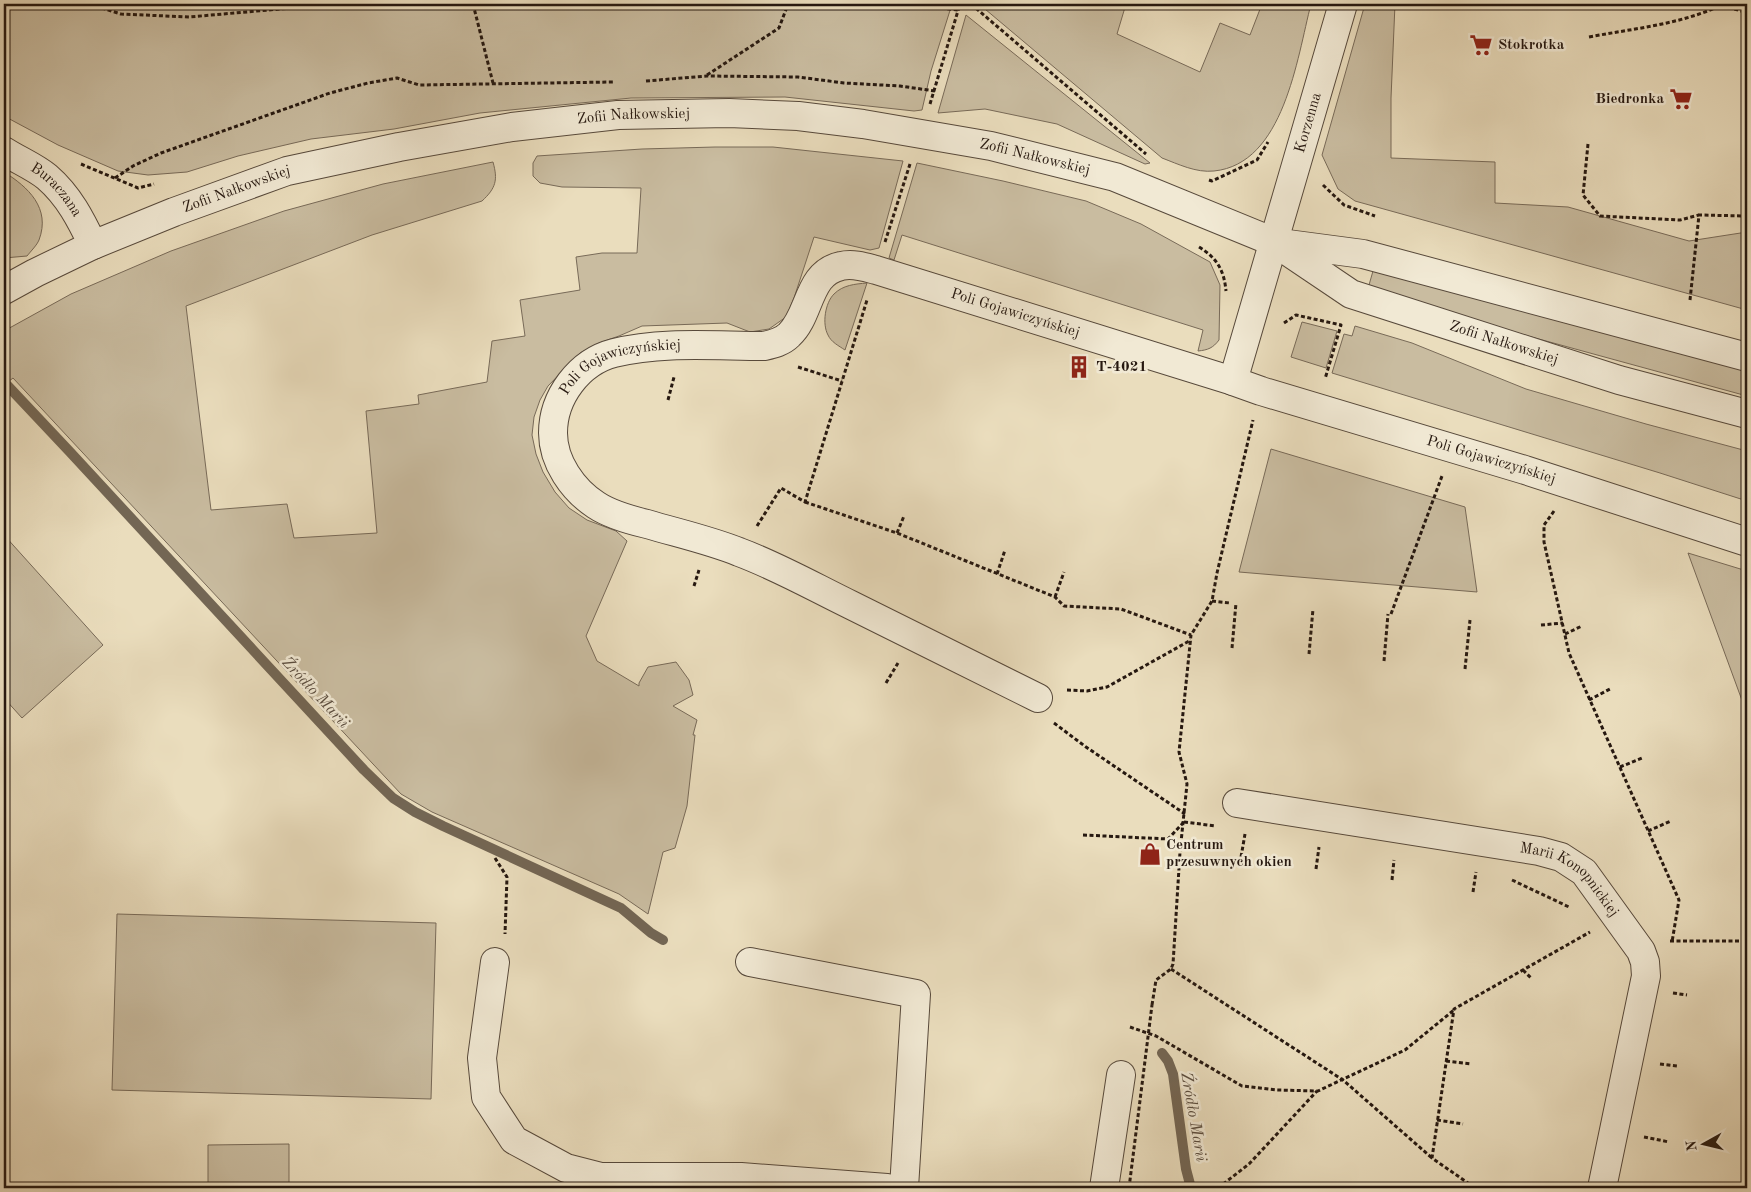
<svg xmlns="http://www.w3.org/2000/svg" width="1751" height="1192" font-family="'Old Standard TT',serif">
  <rect width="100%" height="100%" fill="#eaddbd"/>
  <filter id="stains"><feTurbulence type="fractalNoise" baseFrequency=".004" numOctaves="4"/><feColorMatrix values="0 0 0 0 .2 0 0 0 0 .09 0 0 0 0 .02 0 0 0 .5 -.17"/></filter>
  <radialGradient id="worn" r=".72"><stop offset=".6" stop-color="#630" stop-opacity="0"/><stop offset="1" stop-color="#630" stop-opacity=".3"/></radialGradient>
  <g fill="#c9bca0" stroke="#786a58">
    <polygon points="4,4 952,4 931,71 922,110 914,111 785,97 631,98 480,113 394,129 311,139 238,156 187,172 148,175 118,171 58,145 4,116"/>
    <path d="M 979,4 L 1126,4 L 1117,34 L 1200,72 L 1220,23 L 1250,35 L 1262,4 L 1311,4 C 1297,58 1284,164 1214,171 C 1196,173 1178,164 1162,158 Z"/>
    <polygon points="1365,4 1395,4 1391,98 1391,158 1495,162 1495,203 1568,207 1689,241 1747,232 1747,310 1355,201 1338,189 1322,155"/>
    <polygon points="966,15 1150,163 1145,164 1057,124 985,109 938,113"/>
    <path d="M 715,147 L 773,147 L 903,161 L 879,248 L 870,250 L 814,237 L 794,298 L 786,317 L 769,329 L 750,332 L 727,323 L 642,326 L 619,336 L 599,343 L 580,353 L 548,386 L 540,400 L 534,417 L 532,435 L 536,454 L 543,472 L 555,492 L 569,508 L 587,520 L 616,531 L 627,541 L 586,636 L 597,661 L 639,686 L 639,683 L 648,667 L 676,662 L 689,680 L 693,695 L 673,706 L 697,720 L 693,735 L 695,735 L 687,806 L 675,848 L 663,852 L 648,914 L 619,894 L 432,812 L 401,794 L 13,378 L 8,382 L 4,378 L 4,331 L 71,294 L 171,251 L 284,211 L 383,184 L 493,162 C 498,180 496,188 482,201 L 372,235 L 186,306 L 211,510 L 287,504 L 294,538 L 377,533 L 366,411 L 419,404 L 418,395 L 487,382 L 492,341 L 525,336 L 520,300 L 580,290 L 576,257 L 602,253 L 637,253 L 641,188 L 562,187 L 540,183 L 533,176 L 533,163 L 537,156 L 642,149 Z"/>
    <path d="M 917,163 L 1003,181 L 1086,201 L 1141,224 L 1210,262 L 1220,285 L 1219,340 C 1213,348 1208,350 1198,351 L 1203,330 L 902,235 L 894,260 L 889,258 Z"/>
    <path d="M 4,172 C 28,187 51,208 39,240 C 37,245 31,251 27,256 L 4,258 Z"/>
    <polygon points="1373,271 1747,371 1747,396 1367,292"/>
    <path d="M 867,283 L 845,350 C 839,346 831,342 828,335 C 822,324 825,303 834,294 C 843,285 855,284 867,283 Z"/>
    <polygon points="1302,322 1337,331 1326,368 1291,357"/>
    <polygon points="1355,326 1412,343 1526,389 1646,424 1747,451 1747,501 1660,473 1332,373 1344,334 1352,336"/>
    <polygon points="1271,449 1465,507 1477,592 1239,572"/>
    <polygon points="4,535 103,645 22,718 4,698"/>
    <polygon points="1688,553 1747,571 1747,714"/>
    <polygon points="117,914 436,923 431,1099 112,1090"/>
    <polygon points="289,1144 289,1188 208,1188 208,1145"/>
  </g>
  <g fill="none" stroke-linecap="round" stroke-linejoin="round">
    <g stroke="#736654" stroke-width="10">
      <polyline points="6,384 70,452 364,770 393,798 415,812 443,826 621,908 651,933 663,940"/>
      <polyline points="1162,1053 1168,1061 1173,1074 1186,1169 1191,1188"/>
    </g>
    <defs>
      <g id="minor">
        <path id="s1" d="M 4,151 C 18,160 35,167 47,177 C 69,196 81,220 93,245"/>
        <polyline points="1280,243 1363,254 1747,357"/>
        <path id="s2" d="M 4,290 L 35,273 L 93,245 L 174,212 L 287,171 L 399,147 L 512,127 L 618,115 L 729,113 L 798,116 L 863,124 L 991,146 L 1115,177 L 1274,242 L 1351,294 L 1619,380 L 1747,414"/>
        <path id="s3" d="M 1233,381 L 1261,391 L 1525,470 L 1747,542"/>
        <path id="s4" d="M 1038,698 C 976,667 913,636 851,605 C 814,587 777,566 739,552 C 709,540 677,533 647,524 C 630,520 611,515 596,505 C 573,490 553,462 553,433 C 553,397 579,362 614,353 C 662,341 715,346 764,346 C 773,344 782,342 789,335 C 811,315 807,273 841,266 C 853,263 865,267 876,270 L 1233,381 L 1343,4"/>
        <path id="s5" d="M 1237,803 L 1539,851 L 1561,857 L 1584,872 L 1641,951 L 1645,962 L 1646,976 L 1602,1188"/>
        <polyline points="495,962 482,1058 486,1097 514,1140 566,1168 601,1177 741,1177 887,1188"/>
        <polyline points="750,962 916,994 904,1188"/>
        <polyline points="1104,1188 1121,1075"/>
      </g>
    </defs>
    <use href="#minor" stroke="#57493b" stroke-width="30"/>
    <g stroke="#261810" stroke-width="3" stroke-dasharray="4 2.5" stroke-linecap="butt">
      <polyline points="89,4 121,14 189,17 337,4"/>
      <polyline points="473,4 493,83"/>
      <polyline points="902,4 958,10"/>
      <polyline points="971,4 1146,154"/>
      <polyline points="1722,5 1747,13"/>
      <polyline points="1738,10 1738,4"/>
      <path d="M 1589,37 C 1636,28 1678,25 1722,5"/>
      <polyline points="707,75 779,28 788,4"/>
      <polyline points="646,81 707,76 798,77 844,83 900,86 935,91"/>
      <polyline points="930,104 960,4"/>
      <polyline points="1588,144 1583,195 1600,216 1680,220 1699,215"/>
      <polyline points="81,164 138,188 154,184"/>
      <polyline points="115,178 133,166 161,153 330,93 368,83 397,78 419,85 613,82"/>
      <polyline points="1209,180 1212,181 1257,160 1268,142"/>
      <polyline points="1323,185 1344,205 1375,216"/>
      <polyline points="885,242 910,164"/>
      <path d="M 1199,247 C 1217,258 1224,270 1226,291"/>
      <polyline points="1690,300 1699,215 1747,216"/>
      <polyline points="1284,323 1296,315 1341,325 1325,379"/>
      <polyline points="798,367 842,381"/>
      <polyline points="668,400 674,377"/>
      <polyline points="805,502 897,533 1055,597 1064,606 1121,609 1191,635"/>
      <polyline points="1554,511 1544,525 1544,542 1569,653 1679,900 1672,942"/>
      <polyline points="757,526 781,488 805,502 867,300"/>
      <polyline points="897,533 904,516"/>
      <polyline points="997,574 1005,550"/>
      <polyline points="694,586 699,570"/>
      <polyline points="1055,597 1064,572"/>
      <polyline points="1212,601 1230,603"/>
      <polyline points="1391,614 1442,476"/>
      <polyline points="1541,625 1563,623"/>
      <polyline points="1565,634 1582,626"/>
      <polyline points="1232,648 1236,603"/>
      <polyline points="1309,654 1313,609"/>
      <polyline points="1384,661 1388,614"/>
      <polyline points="1465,669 1470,620"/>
      <polyline points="886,683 898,663"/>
      <polyline points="1067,690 1087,691 1107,687 1191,640"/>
      <polyline points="1589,700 1610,689"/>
      <polyline points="1054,723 1086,747 1185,814"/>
      <polyline points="1620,767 1642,758"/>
      <polyline points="1184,822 1216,826"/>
      <polyline points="1648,831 1671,821"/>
      <polyline points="1083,835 1168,839 1183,823"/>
      <polyline points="1241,857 1245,834"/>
      <polyline points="495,858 507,877 505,934"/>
      <polyline points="1316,869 1319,847"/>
      <polyline points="1392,880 1394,860"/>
      <polyline points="1512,880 1569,907"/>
      <polyline points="1473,892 1476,872"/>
      <polyline points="1670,941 1747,941"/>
      <polyline points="1171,969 1343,1080 1432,1158"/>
      <polyline points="1523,970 1532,979"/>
      <polyline points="1673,993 1687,995"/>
      <polyline points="1152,1005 1156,980 1171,969 1173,964 1180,852 1187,784 1179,752 1191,635 1212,601 1217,573 1253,420"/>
      <polyline points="1130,1027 1156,1036 1242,1086 1277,1090 1318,1091 1405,1050 1454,1010"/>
      <polyline points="1446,1061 1471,1064"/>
      <polyline points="1660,1064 1677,1066"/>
      <polyline points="1437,1120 1463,1124"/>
      <polyline points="1644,1137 1669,1142"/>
      <polyline points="1218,1188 1249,1164 1317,1091"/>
      <polyline points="1475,1188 1432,1158 1454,1009 1590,932"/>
    </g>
    <use href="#minor" stroke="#f1e9d4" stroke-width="28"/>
    <polyline stroke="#261810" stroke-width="3" stroke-dasharray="4 2.5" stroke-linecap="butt" points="1129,1188 1152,1005"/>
  </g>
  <defs>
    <symbol id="supermarket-bare" viewBox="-9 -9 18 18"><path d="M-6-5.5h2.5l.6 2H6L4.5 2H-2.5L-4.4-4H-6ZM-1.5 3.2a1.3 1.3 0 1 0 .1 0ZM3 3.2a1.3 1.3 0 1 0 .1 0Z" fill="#8f2418" stroke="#f1e9d4" stroke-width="2.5" paint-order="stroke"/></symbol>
    <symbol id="building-bare" viewBox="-9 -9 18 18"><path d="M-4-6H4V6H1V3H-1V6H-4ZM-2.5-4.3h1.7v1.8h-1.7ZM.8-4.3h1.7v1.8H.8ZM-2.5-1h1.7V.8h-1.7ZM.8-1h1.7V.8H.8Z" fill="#8f2418" stroke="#f1e9d4" stroke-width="2.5" paint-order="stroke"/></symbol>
    <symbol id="shop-bare" viewBox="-9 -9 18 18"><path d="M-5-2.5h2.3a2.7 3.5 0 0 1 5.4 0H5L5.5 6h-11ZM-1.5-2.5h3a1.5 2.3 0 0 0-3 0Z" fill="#8f2418" stroke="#f1e9d4" stroke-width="2.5" paint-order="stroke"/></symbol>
  </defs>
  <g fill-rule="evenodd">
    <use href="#supermarket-bare" x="1465" y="29" width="32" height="32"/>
    <use href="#supermarket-bare" x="1665" y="83" width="32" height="32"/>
    <use href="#building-bare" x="1063" y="351" width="32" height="32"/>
    <use href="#shop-bare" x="1134" y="838" width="32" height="32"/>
  </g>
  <g text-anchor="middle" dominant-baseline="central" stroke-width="5" stroke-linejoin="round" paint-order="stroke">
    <g font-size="15" font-weight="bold" fill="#261810" stroke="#f1e9d4" text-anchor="start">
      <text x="1498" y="45">Stokrotka</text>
      <text x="1664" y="99" text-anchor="end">Biedronka</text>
      <text x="1096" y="367">T-4021</text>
      <text x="1166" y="845">Centrum<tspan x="1166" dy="17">przesuwnych okien</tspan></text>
    </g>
    <g font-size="15" fill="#261810" stroke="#f1e9d4">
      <text stroke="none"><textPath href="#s2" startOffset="659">Zofii Nałkowskiej</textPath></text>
      <text stroke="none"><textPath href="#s4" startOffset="1625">Korzenna</textPath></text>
      <text stroke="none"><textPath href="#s2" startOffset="1064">Zofii Nałkowskiej</textPath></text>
      <text stroke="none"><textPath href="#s2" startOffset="254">Zofii Nałkowskiej</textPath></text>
      <text stroke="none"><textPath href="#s1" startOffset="66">Buraczana</textPath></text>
      <text stroke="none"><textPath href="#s4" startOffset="1128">Poli Gojawiczyńskiej</textPath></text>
      <text stroke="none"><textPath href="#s2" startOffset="1572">Zofii Nałkowskiej</textPath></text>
      <text stroke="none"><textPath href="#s4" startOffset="679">Poli Gojawiczyńskiej</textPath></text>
      <text stroke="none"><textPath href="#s3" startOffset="270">Poli Gojawiczyńskiej</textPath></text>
      <text stroke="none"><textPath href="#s5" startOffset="348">Marii Konopnickiej</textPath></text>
    </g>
    <g font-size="16" font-style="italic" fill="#5a4c3e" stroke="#f1e9d4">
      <text transform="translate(315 693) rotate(47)">Źródło Marii</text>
      <text transform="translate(1193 1117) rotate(80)">Źródło Marii</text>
    </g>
  </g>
  <rect width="1751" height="1192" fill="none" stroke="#eaddbd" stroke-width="20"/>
  <rect x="5" y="5" width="1741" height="1182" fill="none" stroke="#261810" stroke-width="2.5"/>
  <rect x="10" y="10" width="1731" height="1172" fill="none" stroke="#261810"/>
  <g transform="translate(1704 1144) rotate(262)" stroke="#f1e9d4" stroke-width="4" paint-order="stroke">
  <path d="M0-4L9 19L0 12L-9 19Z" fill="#261810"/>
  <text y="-8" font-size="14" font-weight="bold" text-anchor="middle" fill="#261810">N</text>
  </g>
  <rect width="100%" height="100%" filter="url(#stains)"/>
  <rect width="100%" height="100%" fill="url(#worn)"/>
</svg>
